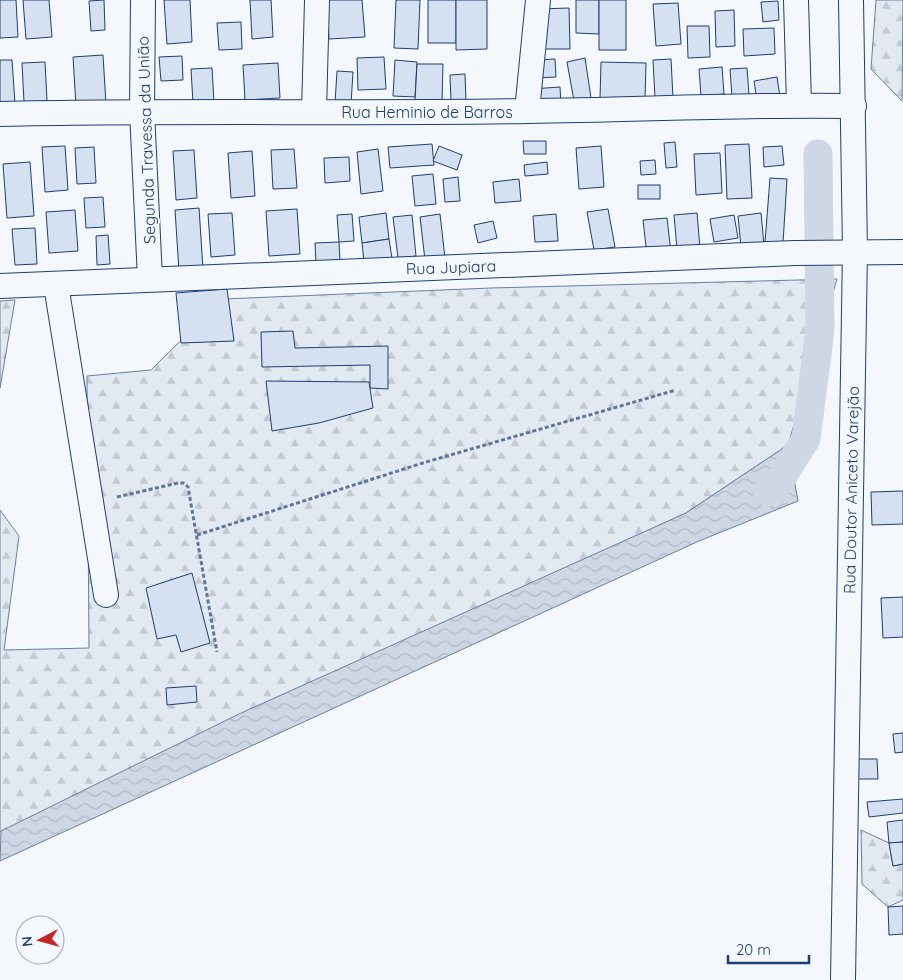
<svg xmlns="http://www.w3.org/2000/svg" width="903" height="980" font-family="Quicksand,sans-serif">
  <defs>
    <pattern id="forest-firs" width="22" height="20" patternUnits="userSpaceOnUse" patternTransform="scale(1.25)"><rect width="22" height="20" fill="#e3e9f0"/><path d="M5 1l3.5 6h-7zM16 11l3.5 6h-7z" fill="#c2c9d1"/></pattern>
    <pattern id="water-waves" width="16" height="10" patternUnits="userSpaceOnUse" patternTransform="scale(1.25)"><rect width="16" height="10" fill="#cfd7e4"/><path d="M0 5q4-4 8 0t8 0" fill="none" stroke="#b1bac7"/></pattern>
  </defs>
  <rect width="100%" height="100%" fill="#f4f7fb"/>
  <g fill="url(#forest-firs)" stroke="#687fa3">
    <polygon points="876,0 903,0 902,101 871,69"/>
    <polygon points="837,279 788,445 686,513 0,832 0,510 19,536 4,650 89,648 87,376 151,370 223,299 491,288"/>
    <polygon points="15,300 0,388 0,301"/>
    <polygon points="861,830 889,843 893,866 903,864 903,900 888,907 862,884"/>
  </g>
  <polygon fill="url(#water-waves)" stroke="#687fa3" points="788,445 798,501 699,541 0,861 1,831 239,714 686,513"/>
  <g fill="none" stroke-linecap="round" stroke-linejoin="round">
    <polyline stroke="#cfd7e4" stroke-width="29" points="767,492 775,488 806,439 820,330 818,154"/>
  </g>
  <g fill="#d5e0f0" stroke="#1d3f73">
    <polygon points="0,0 16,0 18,37 0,38"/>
    <polygon points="23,0 49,0 52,37 26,39"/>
    <polygon points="104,0 105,30 91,31 89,1"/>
    <polygon points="164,0 190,0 192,42 167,44"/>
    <polygon points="250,0 271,0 273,37 252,39"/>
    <polygon points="327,0 362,0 365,37 329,39"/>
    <polygon points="396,0 420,0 418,49 394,48"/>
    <rect x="428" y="0" width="28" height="43"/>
    <polygon points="456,0 487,0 487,49 456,50"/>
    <polygon points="576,0 599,0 599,34 576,33"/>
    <rect x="599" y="0" width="27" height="50"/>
    <polygon points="778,1 779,20 763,22 761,2"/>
    <polygon points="678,3 681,44 656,46 653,4"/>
    <polygon points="569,8 570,49 539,49 539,9"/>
    <polygon points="734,10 735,46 716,47 715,11"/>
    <polygon points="241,22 242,49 219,50 217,23"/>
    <polygon points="687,26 709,26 710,57 688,58"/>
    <polygon points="774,28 775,54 744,56 743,29"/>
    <polygon points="103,55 106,104 76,106 73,57"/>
    <polygon points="182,56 183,80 161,81 159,57"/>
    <polygon points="384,57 386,89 358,90 357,58"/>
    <polygon points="585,58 591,98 574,101 567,62"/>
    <polygon points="555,59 556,77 536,78 535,60"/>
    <polygon points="671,59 673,98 655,98 653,60"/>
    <polygon points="0,60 12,60 15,104 0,105"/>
    <polygon points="395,60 417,62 415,97 393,96"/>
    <polygon points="45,62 47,101 24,102 22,63"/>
    <polygon points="601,62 646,63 645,100 600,99"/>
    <polygon points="278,63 280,98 245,100 243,65"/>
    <polygon points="417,64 443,64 442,102 415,101"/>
    <polygon points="722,67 724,94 701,96 699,69"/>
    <polygon points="212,68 214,102 193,103 191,69"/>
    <polygon points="747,68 749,95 732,97 730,69"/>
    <polygon points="337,71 353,72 351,104 335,103"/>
    <polygon points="465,74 466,102 451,102 450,75"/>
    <polygon points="777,77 780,97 757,101 754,81"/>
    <polygon points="560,87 561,106 532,107 531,89"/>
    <polygon points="523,141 546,141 546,154 524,154"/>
    <polygon points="675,142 677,167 666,168 664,143"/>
    <polygon points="432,144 434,165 390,168 388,147"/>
    <polygon points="749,144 752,198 727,199 725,145"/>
    <polygon points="65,146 68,190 45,192 42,147"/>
    <polygon points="439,146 462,155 457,170 433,161"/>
    <polygon points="601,146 604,187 579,189 576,148"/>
    <polygon points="782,146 784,165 764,167 763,147"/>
    <polygon points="94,147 96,183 77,184 75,148"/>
    <polygon points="294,149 297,188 273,189 271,150"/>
    <polygon points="378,149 383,191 361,194 357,152"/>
    <polygon points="194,150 197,198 176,200 173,151"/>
    <polygon points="252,151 255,196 231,198 228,153"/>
    <polygon points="720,153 722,193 696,195 694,154"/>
    <polygon points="349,157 350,181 325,183 324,158"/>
    <polygon points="655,160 656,174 641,175 640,161"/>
    <polygon points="30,162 34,216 7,218 3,164"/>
    <polygon points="547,162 548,174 525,176 524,165"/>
    <polygon points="433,174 436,204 415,206 412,176"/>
    <polygon points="458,177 460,201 445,202 443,179"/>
    <polygon points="770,178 787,179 783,243 765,242"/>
    <polygon points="519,179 521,201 495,203 493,182"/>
    <rect x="638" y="185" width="22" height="14"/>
    <polygon points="103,197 105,227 86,228 84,198"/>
    <polygon points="199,208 203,269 179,271 175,210"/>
    <polygon points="297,209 300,254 269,256 266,211"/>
    <polygon points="608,209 615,247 594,250 587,212"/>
    <polygon points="75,210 78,251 49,253 46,212"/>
    <polygon points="232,213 235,255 211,257 208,214"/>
    <polygon points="386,213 389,239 362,243 359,217"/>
    <polygon points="697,213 700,248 677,249 674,215"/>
    <polygon points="761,213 764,245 741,247 738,216"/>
    <polygon points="352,214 354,241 339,242 337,215"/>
    <polygon points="440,214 445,258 425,260 420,217"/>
    <polygon points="556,214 558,241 535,242 533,216"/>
    <polygon points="412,215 416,256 398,258 393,217"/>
    <polygon points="734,215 738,238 714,242 710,219"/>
    <polygon points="667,218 671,253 647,255 643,220"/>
    <polygon points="493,221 497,238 478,243 474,225"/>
    <polygon points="35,228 37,264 15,265 12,229"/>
    <polygon points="108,235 110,264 97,265 96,236"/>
    <polygon points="389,239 392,258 364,262 362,243"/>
    <polygon points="339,242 340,261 316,262 315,243"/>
    <polygon points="227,289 234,341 181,343 176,293"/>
    <polygon points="293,331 295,348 388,346 388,389 370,388 370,365 262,367 261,332"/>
    <polygon points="266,381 369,382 373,408 319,423 272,431"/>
    <polygon points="903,491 903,524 872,525 871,492"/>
    <polygon points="192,573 210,643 181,652 176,635 157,639 146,588"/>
    <polygon points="903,597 903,637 883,638 881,598"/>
    <polygon points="196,686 197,702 167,705 166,688"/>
    <polygon points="903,733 903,752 895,753 893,734"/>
    <polygon points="851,759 877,759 878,779 852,779"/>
    <polygon points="903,799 903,813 869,817 867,802"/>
    <polygon points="903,820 903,842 889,843 887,822"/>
    <polygon points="903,842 903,864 893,866 889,843"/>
    <polygon points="903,906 903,934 889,935 888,907"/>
  </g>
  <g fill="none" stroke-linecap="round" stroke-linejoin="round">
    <defs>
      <g id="street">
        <polyline points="143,0 142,111 150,279"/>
        <polyline points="796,0 799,104"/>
        <polyline points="527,111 538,0"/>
        <polyline points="314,112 317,0"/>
        <path d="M 0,114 C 176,110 352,114 528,111 C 636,110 745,104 854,106"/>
        <polyline points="56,285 106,595"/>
        <polyline points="0,286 795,253 903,252"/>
        <polyline points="843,980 855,251 851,0"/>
      </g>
    </defs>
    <use href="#street" stroke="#1d3f73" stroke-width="26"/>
    <g stroke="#5e769c" stroke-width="3" stroke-dasharray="4 2.5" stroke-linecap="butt">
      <polyline points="117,497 178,483 184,483 188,487 217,652"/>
      <polyline points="197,535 426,462 676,390"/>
    </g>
    <use href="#street" stroke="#f4f7fb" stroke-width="24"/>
  </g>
  <g text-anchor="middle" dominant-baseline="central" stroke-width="4" stroke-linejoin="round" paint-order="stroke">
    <g font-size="16" fill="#1d3f73" stroke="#f4f7fb">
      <text x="427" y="112">Rua Heminio de Barros</text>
      <text transform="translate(146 140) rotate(-92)">Segunda Travessa da União</text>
      <text transform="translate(451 267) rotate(-2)">Rua Jupiara</text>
      <text transform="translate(851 490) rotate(-89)">Rua Doutor Aniceto Varejão</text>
    </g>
  </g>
  <g transform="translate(40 940) rotate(264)"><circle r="24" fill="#f4f7fb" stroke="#9eadc5"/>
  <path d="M0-4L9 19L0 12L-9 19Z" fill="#c62828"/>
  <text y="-8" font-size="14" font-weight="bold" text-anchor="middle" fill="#1d3f73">N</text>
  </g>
  <path d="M728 955v8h81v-8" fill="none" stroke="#1d3f73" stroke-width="2.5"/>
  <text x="736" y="955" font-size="15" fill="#1d3f73" stroke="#f4f7fb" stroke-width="4" paint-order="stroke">20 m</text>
</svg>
